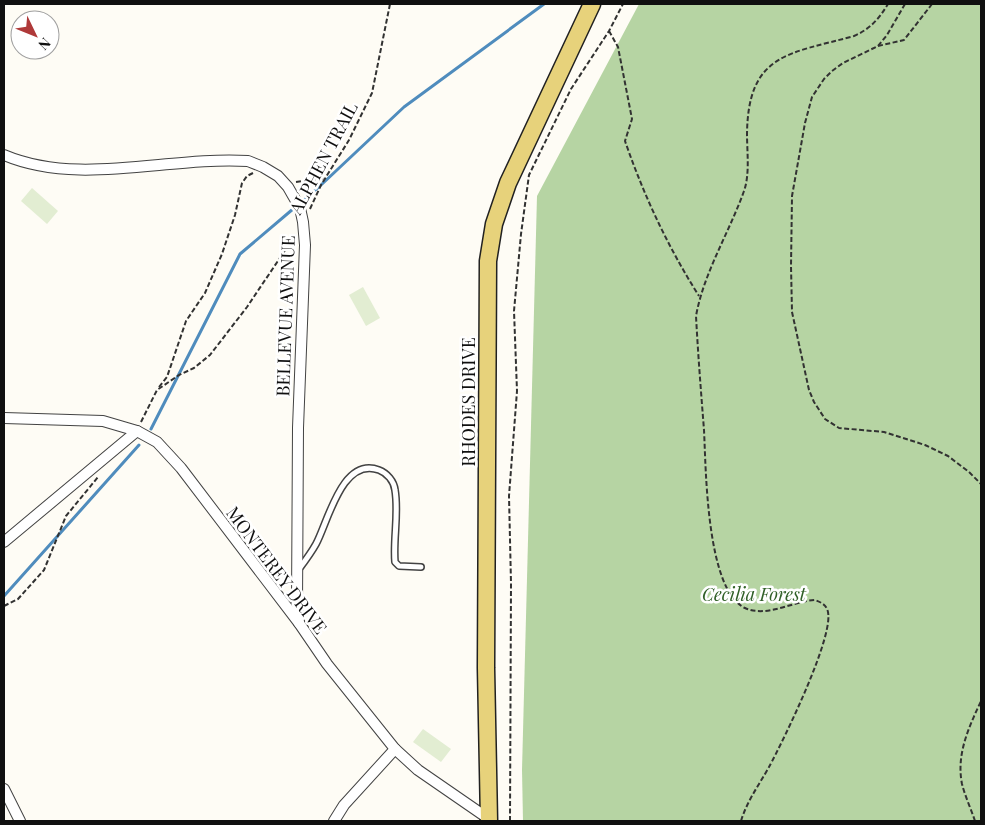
<svg xmlns="http://www.w3.org/2000/svg" width="985" height="825" font-family="'Playfair Display',serif">
  <rect width="100%" height="100%" fill="#fefcf5"/>
  <polygon fill="#b6d4a3" points="639,4 981,4 981,821 523,821 522,770 537,196"/>
  <g fill="#e2edd2">
    <polygon points="32,188 58,211 47,224 21,201"/>
    <polygon points="363,287 380,318 366,326 349,295"/>
    <polygon points="423,729 451,749 441,762 413,742"/>
  </g>
  <g fill="none" stroke-linecap="round" stroke-linejoin="round">
    <g stroke="#4f8cbd" stroke-width="3">
      <polyline points="303,201 321,185 404,107 544,4"/>
      <polyline points="151,429 240,254 293,209"/>
      <polyline points="4,596 139,445"/>
    </g>
    <defs>
      <path id="lane" d="M 299,569 C 305,561 311,553 316,544 C 328,522 342,456 379,470 C 387,473 394,481 395,490 C 399,513 393,539 395,562 L 399,566 L 421,567"/>
      <g id="street">
        <path d="M 4,155 C 80,187 168,156 248,161 L 263,167 L 278,176 L 288,187 L 300,208 L 303,222 L 305,245 L 298,428 L 297,604 L 299,623"/>
        <polyline points="4,418 103,421 137,431 157,442 181,468 299,623 327,664 395,749 418,770 489,819"/>
        <polyline points="4,542 137,431"/>
        <polyline points="4,789 20,821"/>
        <polyline points="334,821 344,805 395,749"/>
      </g>
      <polyline id="primary" points="489,821 486,668 488,261 494,224 508,183 592,4"/>
    </defs>
    <use href="#lane" stroke="#434343" stroke-width="8"/>
    <use href="#street" stroke="#434343" stroke-width="12"/>
    <use href="#primary" stroke="#212121" stroke-width="19"/>
    <g stroke="#323232" stroke-width="2" stroke-dasharray="5 2.5" stroke-linecap="butt">
      <polyline points="905,4 887,35 878,46 843,63 832,71 824,79 812,97 805,123 792,196 791,266 792,312 809,390 814,402 825,419 839,428 884,432 925,445 948,456 969,472 981,484"/>
      <path d="M 609,31 L 618,47 L 632,119 L 625,141 C 644,196 668,247 699,296"/>
      <polyline points="878,46 904,40 932,4"/>
      <polyline points="296,182 326,178"/>
      <polyline points="310,209 321,185 349,140 372,93 390,4"/>
      <polyline points="159,387 167,377 186,321 205,293 222,254 235,215 242,183 247,176 253,173"/>
      <polyline points="141,422 157,390 179,375 194,368 210,355 247,307 294,237"/>
      <polyline points="4,606 18,599 44,570 66,516 98,477"/>
      <polyline points="510,821 511,583 509,496 517,391 514,311 521,234 529,175 571,89 609,31 623,4"/>
      <path d="M 741,821 C 747,801 759,785 769,767 C 782,743 838,630 827,609 C 825,604 820,602 815,600 C 793,601 767,618 745,608 C 706,590 706,468 704,430 C 701,392 698,354 696,316 C 704,272 729,233 744,191 C 750,174 747,152 747,134 C 748,53 789,54 854,36 C 870,29 879,19 888,4"/>
      <path d="M 975,821 C 971,809 965,796 962,784 C 956,754 969,727 981,701"/>
    </g>
    <use href="#lane" stroke="#fff" stroke-width="5"/>
    <use href="#street" stroke="#fff" stroke-width="10"/>
    <use href="#primary" stroke="#e7d27b" stroke-width="16"/>
  </g>
  <g text-anchor="middle" dominant-baseline="central" stroke-width="5" stroke-linejoin="round" paint-order="stroke">
    <g font-size="18" fill="#101010" stroke="#fff">
      <text transform="translate(323 158) rotate(-62)">ALPHEN TRAIL</text>
      <text transform="translate(285 316) rotate(-88)">BELLEVUE AVENUE</text>
      <text transform="translate(468 402) rotate(-90)">RHODES DRIVE</text>
      <text transform="translate(277 570) rotate(53)">MONTEREY DRIVE</text>
    </g>
    <g font-size="18" font-style="italic" fill="#316028" stroke="#fff">
      <text x="754" y="594">Cecilia Forest</text>
    </g>
  </g>
  <rect width="985" height="825" fill="none" stroke="#101010" stroke-width="10"/>
  <g transform="translate(35 35) rotate(133)"><circle r="24" fill="#ffffff" stroke="#9f9f9f"/>
  <path d="M0-4L9 19L0 12L-9 19Z" fill="#af3939"/>
  <text y="-8" font-size="14" font-weight="bold" text-anchor="middle" fill="#101010">N</text>
  </g>
</svg>
